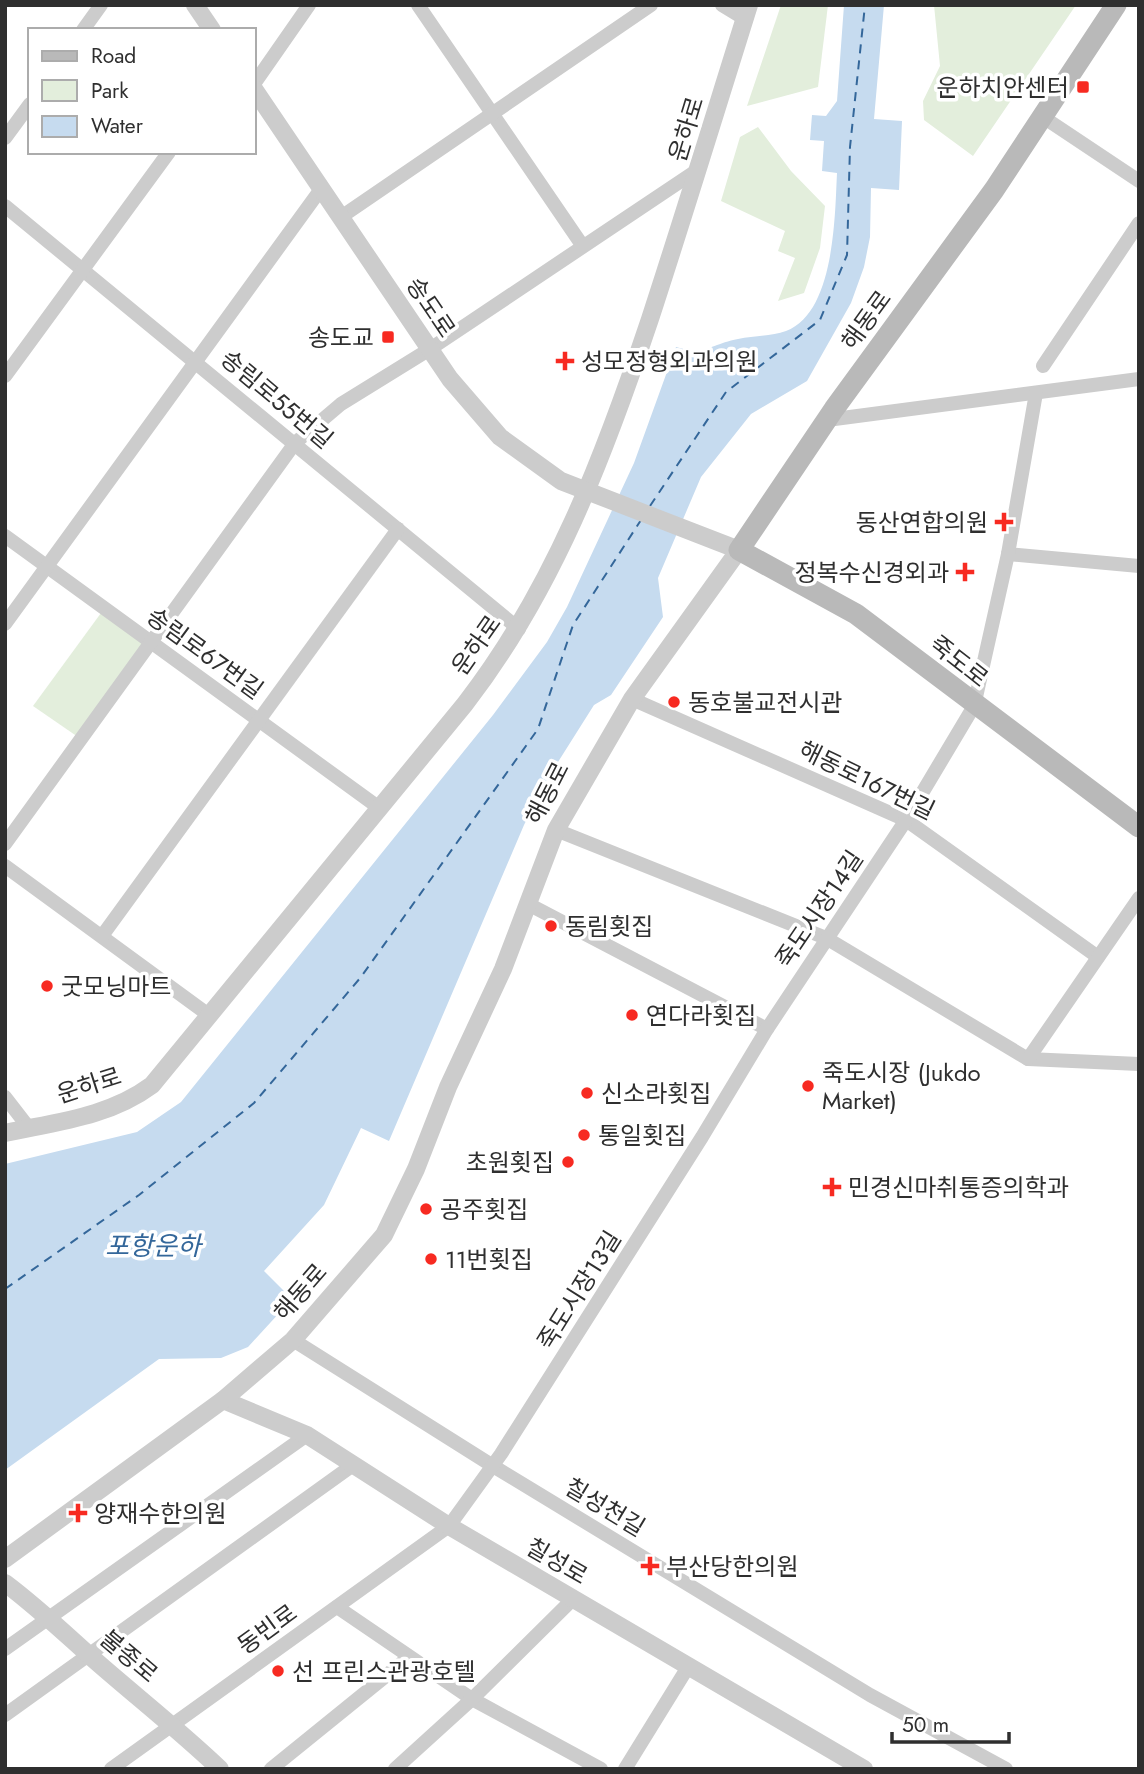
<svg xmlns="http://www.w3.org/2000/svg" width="1144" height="1774" font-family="Jost,'Noto Sans KR',sans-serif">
  <rect width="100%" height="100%" fill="#fff"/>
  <g fill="#e3eedc">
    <polygon points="781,5 828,5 818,87 747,106"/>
    <polygon points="934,5 1076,5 973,156 924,120 923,101 940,66"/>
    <polygon points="758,127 791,171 825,206 820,248 804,293 778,301 795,258 778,251 785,231 721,201 740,137"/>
    <polygon points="101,613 145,645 78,737 33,706"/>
  </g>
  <path fill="#c6dbef" d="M 844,5 L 884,5 L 874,119 L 902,121 L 899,190 L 871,188 L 870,237 L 864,267 L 851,303 L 807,381 L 751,414 L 701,477 L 658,578 L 663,617 L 611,695 L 594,705 L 546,781 L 524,825 L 389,1141 L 361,1128 L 324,1205 L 264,1271 L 292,1299 L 248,1347 L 221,1358 L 159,1359 L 5,1470 L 5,1164 L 137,1132 L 181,1102 L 493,715 L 547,642 L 567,607 L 634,463 L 676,347 C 706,356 711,344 738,339 C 754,336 772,336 786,331 C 835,313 835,214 837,173 L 822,171 L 824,141 L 810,140 L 812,115 L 826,116 L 837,101 Z"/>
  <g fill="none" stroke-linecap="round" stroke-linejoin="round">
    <g stroke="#34679a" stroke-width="2" stroke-dasharray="9 7" stroke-linecap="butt">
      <polyline points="650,506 726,392 820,320 847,255 850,147 865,5"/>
      <polyline points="5,1289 139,1195 254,1103 361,977 538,729 573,625 641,520"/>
    </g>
    <g stroke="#ccc" stroke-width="14">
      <polyline points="418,5 582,245"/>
      <polyline points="722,5 745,19"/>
      <polyline points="83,30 101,5"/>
      <polyline points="254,84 309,5"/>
      <polyline points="1043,117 1139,181"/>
      <polyline points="5,138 30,104"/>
      <polyline points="5,206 519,629"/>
      <polyline points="341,217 651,5"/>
      <polyline points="1043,366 1139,223"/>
      <polyline points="5,376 169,152"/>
      <polyline points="827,420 1139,379"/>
      <polyline points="5,536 378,807"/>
      <polyline points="1008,554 1139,566"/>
      <polyline points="5,624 321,189"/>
      <polyline points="632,699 906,820 1098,957"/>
      <polyline points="556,830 826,938 1028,1059 1139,1064"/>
      <polyline points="5,844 295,443 341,404 430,349 699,169"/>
      <polyline points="5,866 210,1016"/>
      <polyline points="528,904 767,1029"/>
      <polyline points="102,936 398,529"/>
      <polyline points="1028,1059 1139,898"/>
      <polyline points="5,1097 29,1128"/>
      <polyline points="293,1340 493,1466 870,1695 1006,1769"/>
      <polyline points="337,1607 472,1699 601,1769"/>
      <polyline points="5,1649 307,1435"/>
      <polyline points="5,1715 353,1465"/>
      <polyline points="111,1769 449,1526 501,1454 702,1137 767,1029 906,820 974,706 1008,554 1036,393"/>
      <polyline points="271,1769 408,1658"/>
      <polyline points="395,1769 472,1699 573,1599"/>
      <polyline points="625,1769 688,1667"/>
    </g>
    <g stroke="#ccc" stroke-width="18">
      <polyline points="195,5 212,30"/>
      <path d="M 5,1133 C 56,1122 109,1117 152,1085 L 465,704 C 554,589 604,456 650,319 C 684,215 716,110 749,5"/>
      <polyline points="223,1400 307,1435 449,1526 864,1769"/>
      <polyline points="5,1559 223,1400 293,1340 384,1235 416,1169 448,1087 503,969 556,830 632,699 739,550 561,481 500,437 450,379 254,89"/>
      <path d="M 5,1583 C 37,1607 61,1630 90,1656 C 133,1694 178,1729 220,1769"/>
    </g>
    <polyline stroke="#b9b9b9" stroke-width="21" points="1116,5 994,190 834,409 739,550 856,614 1139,827"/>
  </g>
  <g fill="#f72a21" stroke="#fff" stroke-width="2.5">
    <rect x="1076" y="80" width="14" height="14" rx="3.5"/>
    <rect x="381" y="330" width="14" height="14" rx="3.5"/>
    <path d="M561.5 350.5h7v7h7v7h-7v7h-7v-7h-7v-7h7z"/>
    <path d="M1000.5 511.5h7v7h7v7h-7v7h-7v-7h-7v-7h7z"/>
    <path d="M961.5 561.5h7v7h7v7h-7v7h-7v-7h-7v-7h7z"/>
    <circle cx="674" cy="702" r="7"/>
    <circle cx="551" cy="926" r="7"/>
    <circle cx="47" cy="986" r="7"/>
    <circle cx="632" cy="1015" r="7"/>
    <circle cx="808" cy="1086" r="7"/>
    <circle cx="587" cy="1093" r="7"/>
    <circle cx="584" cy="1135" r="7"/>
    <circle cx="568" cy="1162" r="7"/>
    <path d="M828.5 1176.5h7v7h7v7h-7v7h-7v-7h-7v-7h7z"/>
    <circle cx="426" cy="1209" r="7"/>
    <circle cx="431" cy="1259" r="7"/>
    <path d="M74.5 1502.5h7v7h7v7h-7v7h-7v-7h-7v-7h7z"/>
    <path d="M646.5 1555.5h7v7h7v7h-7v7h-7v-7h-7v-7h7z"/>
    <circle cx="278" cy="1671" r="7"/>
  </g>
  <g text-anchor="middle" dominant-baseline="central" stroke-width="7" stroke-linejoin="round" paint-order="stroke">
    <g font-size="24" fill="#2f2f2f" stroke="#fff" text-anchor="start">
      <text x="1069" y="87" text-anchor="end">운하치안센터</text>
      <text x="374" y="337" text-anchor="end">송도교</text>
      <text x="581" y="361">성모정형외과의원</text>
      <text x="988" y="522" text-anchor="end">동산연합의원</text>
      <text x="949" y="572" text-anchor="end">정복수신경외과</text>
      <text x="688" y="702">동호불교전시관</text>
      <text x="565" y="926">동림횟집</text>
      <text x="61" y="986">굿모닝마트</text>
      <text x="646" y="1015">연다라횟집</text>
      <text x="822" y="1072">죽도시장 (Jukdo<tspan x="822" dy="28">Market)</tspan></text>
      <text x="601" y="1093">신소라횟집</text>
      <text x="598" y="1135">통일횟집</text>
      <text x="554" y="1162" text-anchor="end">초원횟집</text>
      <text x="848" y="1187">민경신마취통증의학과</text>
      <text x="440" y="1209">공주횟집</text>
      <text x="445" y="1259">11번횟집</text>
      <text x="94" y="1513">양재수한의원</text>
      <text x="666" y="1566">부산당한의원</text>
      <text x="292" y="1671">선 프린스관광호텔</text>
    </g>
    <g font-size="24" fill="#2f2f2f" stroke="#fff">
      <text transform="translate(686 129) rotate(-73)">운하로</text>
      <text transform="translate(431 307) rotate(56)">송도로</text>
      <text transform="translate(866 320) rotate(-54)">해동로</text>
      <text transform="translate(277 399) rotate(40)">송림로55번길</text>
      <text transform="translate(476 645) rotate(-55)">운하로</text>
      <text transform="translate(205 653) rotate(36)">송림로67번길</text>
      <text transform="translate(959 661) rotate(38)">죽도로</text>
      <text transform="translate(867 780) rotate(26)">해동로167번길</text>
      <text transform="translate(547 793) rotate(-63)">해동로</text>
      <text transform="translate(819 909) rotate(-56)">죽도시장14길</text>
      <text transform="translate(89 1085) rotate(-18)">운하로</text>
      <text transform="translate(579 1290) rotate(-58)">죽도시장13길</text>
      <text transform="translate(300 1292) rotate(-49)">해동로</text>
      <text transform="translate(605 1507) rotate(31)">칠성천길</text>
      <text transform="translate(557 1561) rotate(30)">칠성로</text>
      <text transform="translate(267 1629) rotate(-36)">동빈로</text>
      <text transform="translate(129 1656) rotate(40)">불종로</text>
    </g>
    <g font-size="26" font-style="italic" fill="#34679a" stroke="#fff">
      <text x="153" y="1246">포항운하</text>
    </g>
  </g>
  <rect width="1144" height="1774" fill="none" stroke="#2f2f2f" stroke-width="14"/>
  <rect x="28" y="28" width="228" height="126" fill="#ffffff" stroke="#acacac" stroke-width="2"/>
  <rect x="42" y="51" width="35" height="10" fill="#b9b9b9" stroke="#acacac" stroke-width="2"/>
  <text x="91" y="63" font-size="21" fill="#2f2f2f">Road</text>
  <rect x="42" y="80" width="35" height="21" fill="#e3eedc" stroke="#acacac" stroke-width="2"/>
  <text x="91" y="98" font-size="21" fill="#2f2f2f">Park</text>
  <rect x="42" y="116" width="35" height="21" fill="#c6dbef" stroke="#acacac" stroke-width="2"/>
  <text x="91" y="133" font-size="21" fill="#2f2f2f">Water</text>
  <path d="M892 1732v10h117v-10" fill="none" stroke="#2f2f2f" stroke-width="3.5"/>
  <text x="902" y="1732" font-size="21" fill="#2f2f2f" stroke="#ffffff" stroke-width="5" paint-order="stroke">50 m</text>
</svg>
